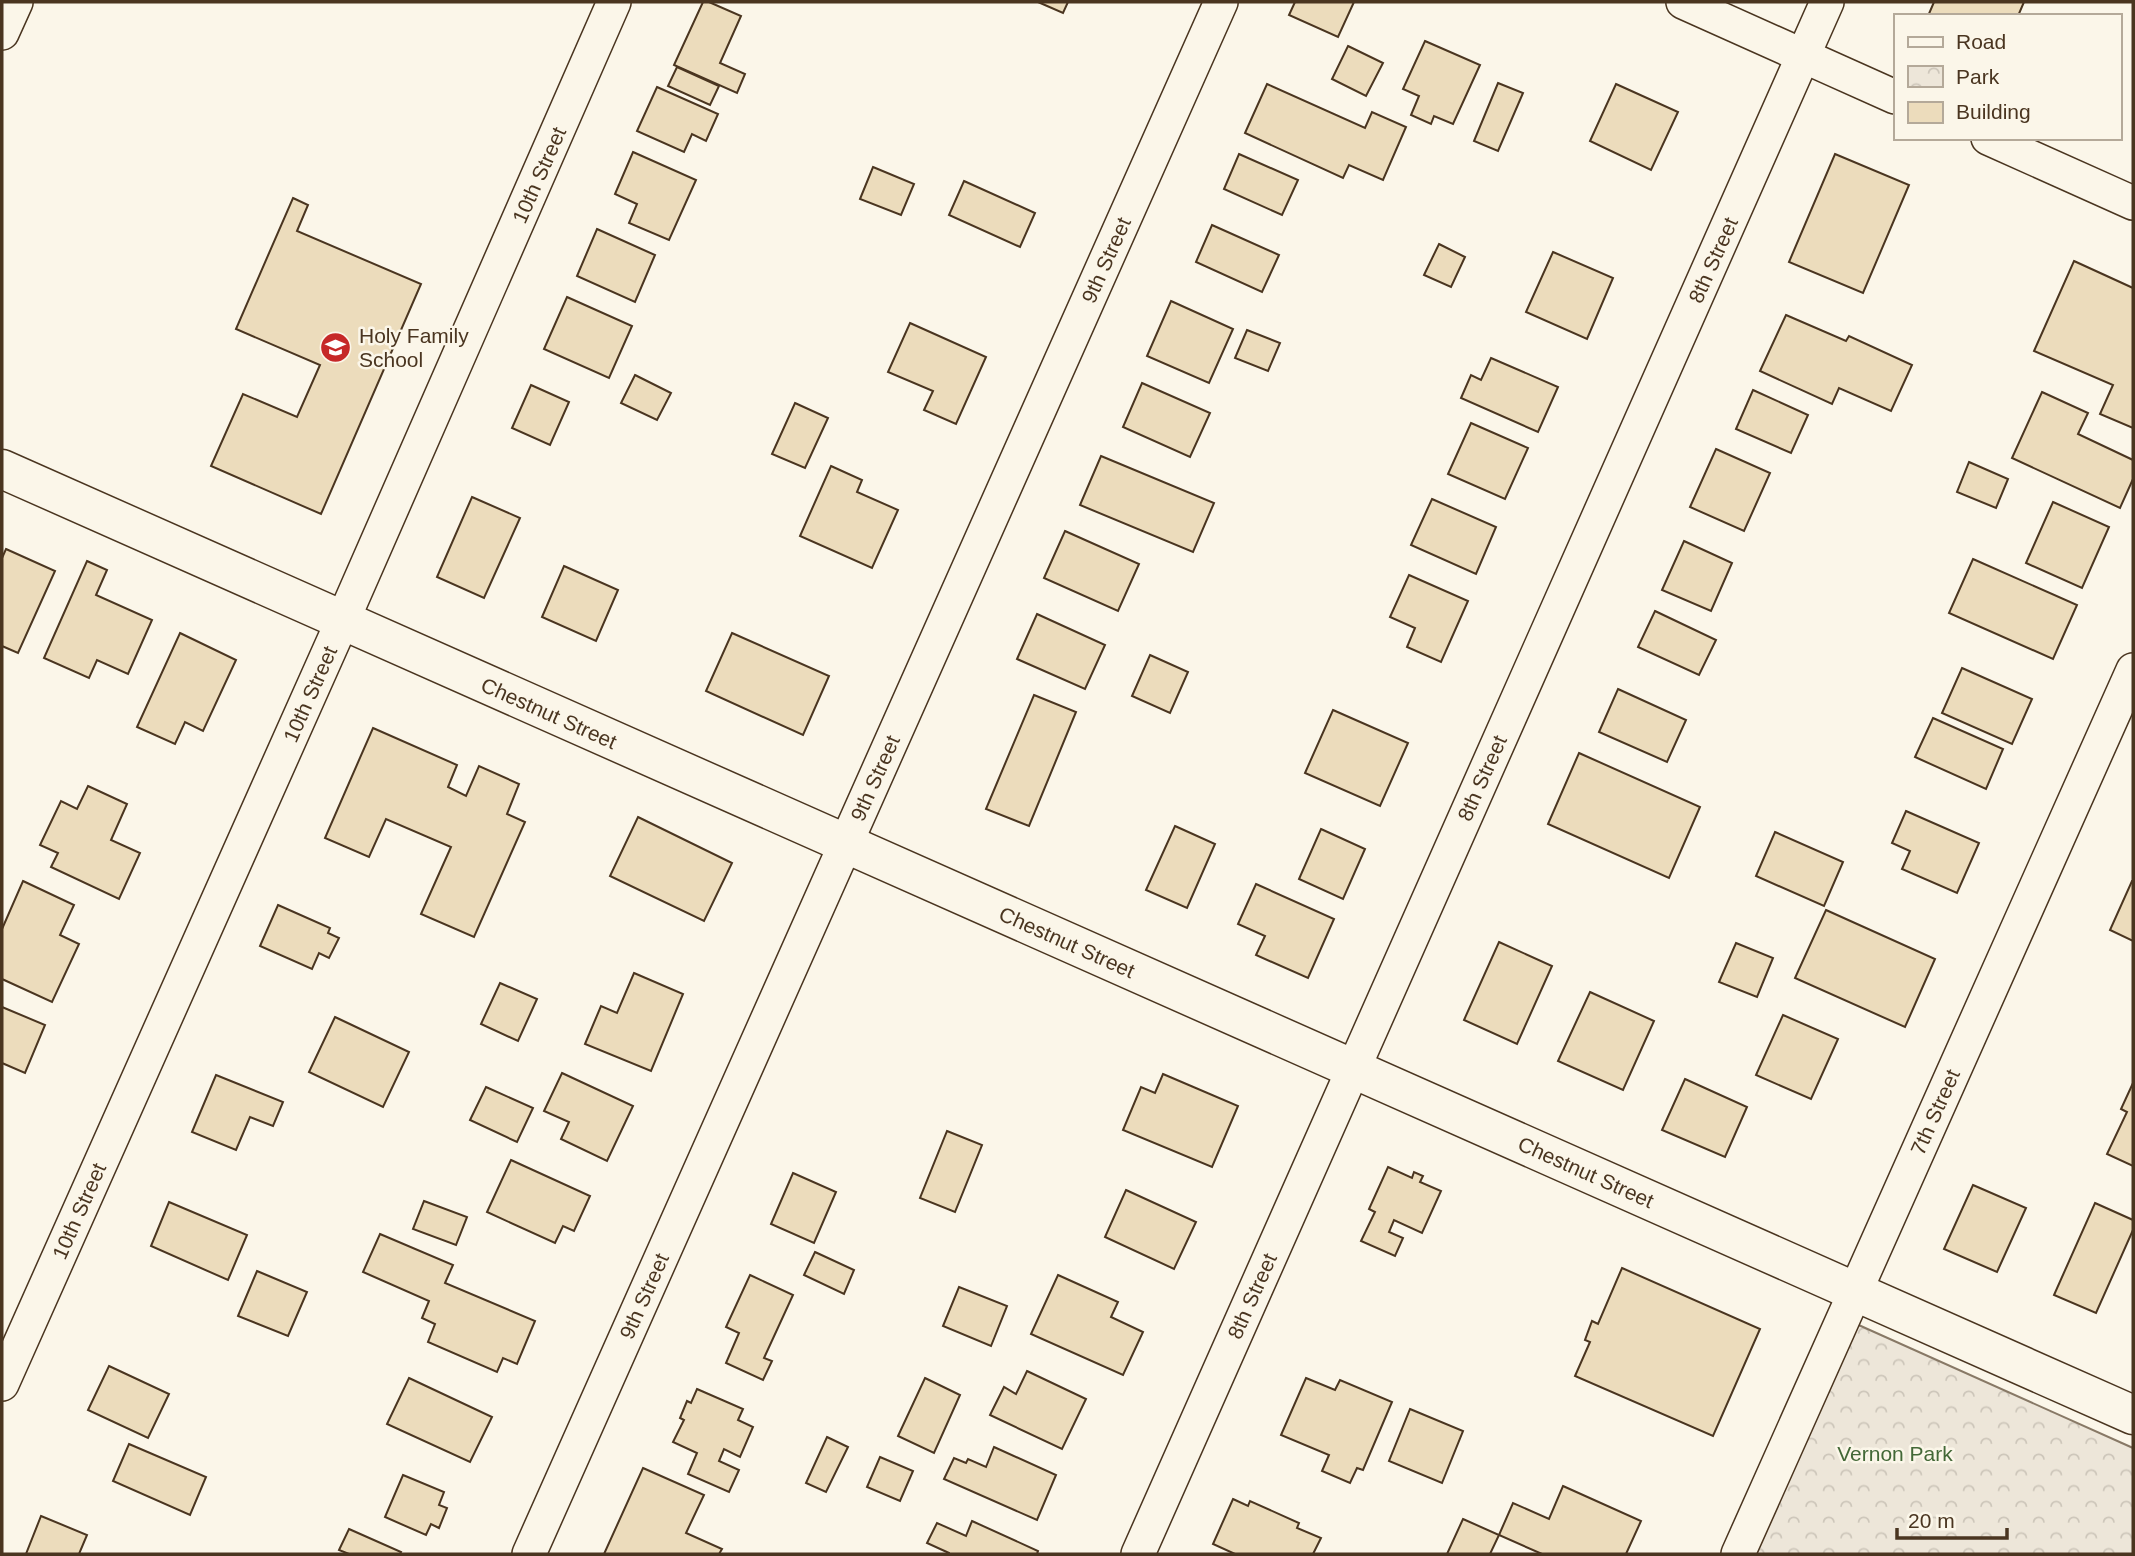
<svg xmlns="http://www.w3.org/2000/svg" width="2135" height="1556" font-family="Helvetica,sans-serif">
  <defs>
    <pattern id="park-crowns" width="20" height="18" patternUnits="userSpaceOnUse" patternTransform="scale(1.75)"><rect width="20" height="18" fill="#ede6d9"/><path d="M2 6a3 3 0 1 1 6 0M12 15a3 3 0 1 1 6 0" fill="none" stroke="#cdc6ba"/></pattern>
  </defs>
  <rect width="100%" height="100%" fill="#fbf6e9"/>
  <polygon fill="url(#park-crowns)" stroke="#887966" stroke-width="2" points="1843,1318 2133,1448 2133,1554 1738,1554"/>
  <g fill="#ecdcbc" stroke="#4a3520" stroke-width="2">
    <polygon points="703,2 709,2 741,16 720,63 745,74 737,93 674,65"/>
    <polygon points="1038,2 1068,2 1063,13"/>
    <polygon points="1295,2 1354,2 1338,37 1289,15"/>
    <polygon points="1934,2 2024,2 2018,16 1928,16"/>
    <polygon points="1425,41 1480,65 1453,124 1434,116 1431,124 1411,115 1419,96 1403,89"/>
    <polygon points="1348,46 1383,63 1366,96 1332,79"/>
    <polygon points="677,67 719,86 710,105 668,86"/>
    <polygon points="1498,83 1523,93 1498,151 1474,141"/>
    <polygon points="1267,84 1365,128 1372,112 1406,127 1383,180 1349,165 1343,178 1245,133"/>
    <polygon points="1616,84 1678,112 1651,170 1590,141"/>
    <polygon points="657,87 718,114 706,141 692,134 684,152 637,131"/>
    <polygon points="633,152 696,180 669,240 629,223 637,204 615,194"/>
    <polygon points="1239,154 1298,180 1282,215 1224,189"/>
    <polygon points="1835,154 1909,185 1863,293 1789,262"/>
    <polygon points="873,167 914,184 901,215 860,199"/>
    <polygon points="964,181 1035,213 1020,247 949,215"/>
    <polygon points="293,198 308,205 297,231 421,284 321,514 211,466 243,394 297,417 320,365 236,329"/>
    <polygon points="1212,225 1279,255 1262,292 1196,262"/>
    <polygon points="597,229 655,255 635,302 577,276"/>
    <polygon points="1439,244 1465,257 1451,287 1424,275"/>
    <polygon points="1553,252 1613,278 1587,339 1526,312"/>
    <polygon points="2074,261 2133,288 2133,428 2100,414 2113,385 2034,351"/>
    <polygon points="567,297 632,326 609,378 544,349"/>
    <polygon points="1171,301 1233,329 1209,383 1147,356"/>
    <polygon points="1786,315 1846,341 1849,336 1912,365 1891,411 1839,388 1832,404 1760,371"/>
    <polygon points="910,323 986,357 956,424 924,410 933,391 888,372"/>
    <polygon points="1247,330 1280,343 1268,371 1235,358"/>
    <polygon points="1491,358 1558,387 1538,432 1461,398 1471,375 1481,380"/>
    <polygon points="635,375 671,393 657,420 621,403"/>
    <polygon points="1142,383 1210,413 1190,457 1123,427"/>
    <polygon points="531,385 569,402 550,445 512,428"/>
    <polygon points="1753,390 1808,415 1791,453 1736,429"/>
    <polygon points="2042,392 2088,413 2078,434 2133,460 2133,479 2120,508 2012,458"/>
    <polygon points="795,403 828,418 805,468 772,454"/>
    <polygon points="1471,423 1528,448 1505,499 1448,474"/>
    <polygon points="1716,449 1770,473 1744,531 1690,507"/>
    <polygon points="1101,456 1214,503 1193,552 1080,505"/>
    <polygon points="1969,462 2008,479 1996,508 1957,492"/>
    <polygon points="831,466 862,480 857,492 898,510 872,568 800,536"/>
    <polygon points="472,497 520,518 484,598 437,577"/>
    <polygon points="1432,499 1496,527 1476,574 1411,545"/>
    <polygon points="2053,502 2109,527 2082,588 2026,563"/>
    <polygon points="1065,531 1139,564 1118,611 1044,578"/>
    <polygon points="1684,541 1732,563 1711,611 1662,590"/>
    <polygon points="6,549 55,571 18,653 2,646 2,558"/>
    <polygon points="1973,559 2077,605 2053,659 1949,613"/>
    <polygon points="87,561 107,570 96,595 152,620 128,674 97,660 89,678 44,658"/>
    <polygon points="564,566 618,590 596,641 542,617"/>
    <polygon points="1409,575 1468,601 1441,662 1407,647 1415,628 1390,617"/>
    <polygon points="1655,611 1716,640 1699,675 1638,647"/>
    <polygon points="1037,614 1105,645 1085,689 1017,659"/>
    <polygon points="180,633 236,660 203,731 185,722 175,744 137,727"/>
    <polygon points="732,633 829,676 803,735 706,691"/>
    <polygon points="1150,655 1188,672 1170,713 1132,696"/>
    <polygon points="1962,668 2032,699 2012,744 1942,713"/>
    <polygon points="1618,689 1686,720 1667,762 1599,732"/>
    <polygon points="1034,695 1076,712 1029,826 986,809"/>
    <polygon points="1333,710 1408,743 1380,806 1305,773"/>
    <polygon points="1933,718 2003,749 1986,789 1915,757"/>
    <polygon points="373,728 457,765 448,787 466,796 479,766 519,784 507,814 525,822 474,937 421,914 451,847 386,819 369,857 325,838"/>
    <polygon points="1579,753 1700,807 1669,878 1548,824"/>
    <polygon points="88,786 127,804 111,840 140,853 119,899 51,867 58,853 40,845 61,801 77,809"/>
    <polygon points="1906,811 1979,843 1957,893 1902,869 1910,851 1892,843"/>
    <polygon points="638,817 732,863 704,921 610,876"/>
    <polygon points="1175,826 1215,844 1187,908 1146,890"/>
    <polygon points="1321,829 1365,849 1343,899 1299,879"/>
    <polygon points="1775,832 1843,862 1824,906 1756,876"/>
    <polygon points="23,881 74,905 60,935 79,944 52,1002 2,979 2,929"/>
    <polygon points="2132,881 2133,881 2133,941 2110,930"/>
    <polygon points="1256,884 1334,919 1308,978 1256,955 1265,936 1238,924"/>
    <polygon points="278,905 330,928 328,933 339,938 329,958 319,953 312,969 260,946"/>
    <polygon points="1826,910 1935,959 1905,1027 1795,978"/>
    <polygon points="1499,942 1552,966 1517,1044 1464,1020"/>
    <polygon points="1736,943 1773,958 1757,997 1719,982"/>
    <polygon points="634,973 683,994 651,1071 585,1044 601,1006 617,1013"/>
    <polygon points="500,983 537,999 518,1041 481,1024"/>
    <polygon points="1590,992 1654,1021 1623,1090 1558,1061"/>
    <polygon points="2,1007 45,1025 25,1073 2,1063"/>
    <polygon points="1783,1015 1838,1039 1811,1099 1756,1075"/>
    <polygon points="335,1017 409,1052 383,1107 309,1072"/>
    <polygon points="562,1073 633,1106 607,1161 561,1139 569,1122 544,1111"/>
    <polygon points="1163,1074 1238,1106 1212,1167 1123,1130 1141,1087 1155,1093"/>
    <polygon points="216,1075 283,1102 273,1126 250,1117 236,1150 192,1132"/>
    <polygon points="1685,1079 1747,1107 1725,1157 1662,1130"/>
    <polygon points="2133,1083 2133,1166 2107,1154 2127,1112 2121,1109"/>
    <polygon points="486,1087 533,1108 517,1142 470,1120"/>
    <polygon points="947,1131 982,1145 955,1212 920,1198"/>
    <polygon points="511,1160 590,1196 574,1231 563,1226 555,1243 487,1212"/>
    <polygon points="1388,1167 1412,1178 1414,1172 1423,1176 1420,1182 1441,1191 1422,1233 1394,1220 1389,1232 1403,1238 1395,1256 1361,1241 1375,1212 1369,1209"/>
    <polygon points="793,1173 836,1192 814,1243 771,1224"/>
    <polygon points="1973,1185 2026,1208 1997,1272 1944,1249"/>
    <polygon points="1126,1190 1196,1222 1174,1269 1105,1237"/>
    <polygon points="424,1201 467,1217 456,1245 413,1229"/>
    <polygon points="169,1202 247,1235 228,1280 151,1246"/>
    <polygon points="2095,1203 2133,1220 2133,1230 2096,1313 2054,1295"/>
    <polygon points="380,1234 453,1265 445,1283 535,1321 517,1364 503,1358 497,1372 428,1342 435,1324 422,1318 429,1301 363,1272"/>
    <polygon points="815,1252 854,1270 844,1294 804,1275"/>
    <polygon points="1622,1268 1760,1329 1713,1436 1575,1376 1590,1342 1585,1340 1592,1321 1598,1324"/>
    <polygon points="257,1271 307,1292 288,1336 238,1316"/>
    <polygon points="750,1275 793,1295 764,1358 772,1361 763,1380 726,1363 739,1333 726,1327"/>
    <polygon points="1058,1275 1118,1302 1111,1317 1143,1332 1123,1375 1031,1334"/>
    <polygon points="959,1287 1007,1306 991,1346 943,1326"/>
    <polygon points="109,1366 169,1394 148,1438 88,1410"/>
    <polygon points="1027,1371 1086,1399 1062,1449 990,1415 1004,1387 1016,1394"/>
    <polygon points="409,1378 492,1417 470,1462 387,1424"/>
    <polygon points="925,1378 960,1395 934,1453 898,1436"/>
    <polygon points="1306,1378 1335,1390 1340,1380 1392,1402 1363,1470 1357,1468 1350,1483 1322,1471 1329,1455 1281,1435"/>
    <polygon points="697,1389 743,1409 738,1420 753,1427 740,1457 724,1449 719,1461 739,1470 729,1492 688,1474 697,1453 673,1442 684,1420 680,1418 687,1401 691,1403"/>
    <polygon points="1410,1409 1463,1431 1442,1483 1389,1461"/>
    <polygon points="827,1437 848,1447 826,1492 806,1483"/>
    <polygon points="129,1444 206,1477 190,1515 113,1481"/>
    <polygon points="994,1447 1056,1475 1037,1520 944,1479 954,1458 966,1463 968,1459 986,1467"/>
    <polygon points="880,1457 913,1471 900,1501 867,1487"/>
    <polygon points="643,1468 704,1495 686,1533 722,1549 719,1554 604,1554"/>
    <polygon points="403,1475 444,1492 439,1505 447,1508 439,1528 431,1524 426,1535 385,1517"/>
    <polygon points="1563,1486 1641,1521 1626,1554 1542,1554 1499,1535 1513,1503 1549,1519"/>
    <polygon points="1233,1499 1248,1506 1250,1501 1299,1523 1297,1528 1321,1538 1313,1554 1235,1554 1213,1544"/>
    <polygon points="41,1516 87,1535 79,1554 26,1554"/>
    <polygon points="1463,1519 1499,1535 1490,1554 1447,1554"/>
    <polygon points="972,1521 1038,1551 1037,1554 949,1554 949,1553 927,1543 937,1523 966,1536"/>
    <polygon points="349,1529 401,1552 400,1554 349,1554 339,1550"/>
  </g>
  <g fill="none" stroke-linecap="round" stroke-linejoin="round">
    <defs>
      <g id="minor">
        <polyline points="1683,2 1895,97"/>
        <polyline points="2,33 16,2"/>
        <polyline points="1988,138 2133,203"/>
        <polyline points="2,1384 342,622 614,2"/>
        <polyline points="529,1554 1221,2"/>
        <polyline points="1138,1554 1827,2"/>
        <polyline points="1738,1554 2133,670"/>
      </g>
      <polyline id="tertiary" points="2,469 2133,1415"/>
    </defs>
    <use href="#minor" stroke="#4a3520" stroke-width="36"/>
    <use href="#tertiary" stroke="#4a3520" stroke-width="41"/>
    <use href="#minor" stroke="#fbf6e9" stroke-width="33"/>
    <use href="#tertiary" stroke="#fbf6e9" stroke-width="38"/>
  </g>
  <defs>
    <symbol id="school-disc" viewBox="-11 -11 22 22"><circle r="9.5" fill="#c62828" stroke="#fbf6e9"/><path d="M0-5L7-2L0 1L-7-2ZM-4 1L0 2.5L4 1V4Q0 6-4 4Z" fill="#fff"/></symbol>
  </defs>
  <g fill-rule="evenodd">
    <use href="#school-disc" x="318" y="330" width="35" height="35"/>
  </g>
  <g text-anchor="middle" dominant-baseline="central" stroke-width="5" stroke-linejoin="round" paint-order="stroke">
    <g font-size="21" fill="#4a3520" stroke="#fbf6e9">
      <text transform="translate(539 175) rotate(-66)">10th Street</text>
      <text transform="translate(1106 260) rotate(-66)">9th Street</text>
      <text transform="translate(1713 260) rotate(-66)">8th Street</text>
      <text transform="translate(310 694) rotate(-66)">10th Street</text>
      <text transform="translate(549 713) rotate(24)">Chestnut Street</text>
      <text transform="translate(875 778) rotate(-66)">9th Street</text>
      <text transform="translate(1482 778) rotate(-66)">8th Street</text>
      <text transform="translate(1067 942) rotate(24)">Chestnut Street</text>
      <text transform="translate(1935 1112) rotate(-66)">7th Street</text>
      <text transform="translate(1586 1172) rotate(24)">Chestnut Street</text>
      <text transform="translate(79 1211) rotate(-66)">10th Street</text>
      <text transform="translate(644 1296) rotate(-66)">9th Street</text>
      <text transform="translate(1252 1296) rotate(-66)">8th Street</text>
    </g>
    <g font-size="21" fill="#4a3520" stroke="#fbf6e9" text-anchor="start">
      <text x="359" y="335">Holy Family<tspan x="359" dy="24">School</tspan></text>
    </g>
    <g font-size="21" fill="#436837" stroke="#fbf6e9">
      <text x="1895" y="1453">Vernon Park</text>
    </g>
  </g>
  <rect width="2135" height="1556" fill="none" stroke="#4a3520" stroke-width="7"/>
  <rect x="1894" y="14" width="228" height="126" fill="#fbf6e9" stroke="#b4a999" stroke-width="2"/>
  <rect x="1908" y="37" width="35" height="10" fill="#fbf6e9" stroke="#b4a999" stroke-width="2"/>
  <text x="1956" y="49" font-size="21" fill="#4a3520">Road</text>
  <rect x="1908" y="66" width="35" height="21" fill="url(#park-crowns)" stroke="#b4a999" stroke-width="2"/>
  <text x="1956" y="84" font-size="21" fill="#4a3520">Park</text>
  <rect x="1908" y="102" width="35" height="21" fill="#ecdcbc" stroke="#b4a999" stroke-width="2"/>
  <text x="1956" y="119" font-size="21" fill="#4a3520">Building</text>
  <path d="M1897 1528v10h110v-10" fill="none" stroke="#4a3520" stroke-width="3.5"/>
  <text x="1908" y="1528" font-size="21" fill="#4a3520" stroke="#fbf6e9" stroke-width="5" paint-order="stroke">20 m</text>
</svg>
